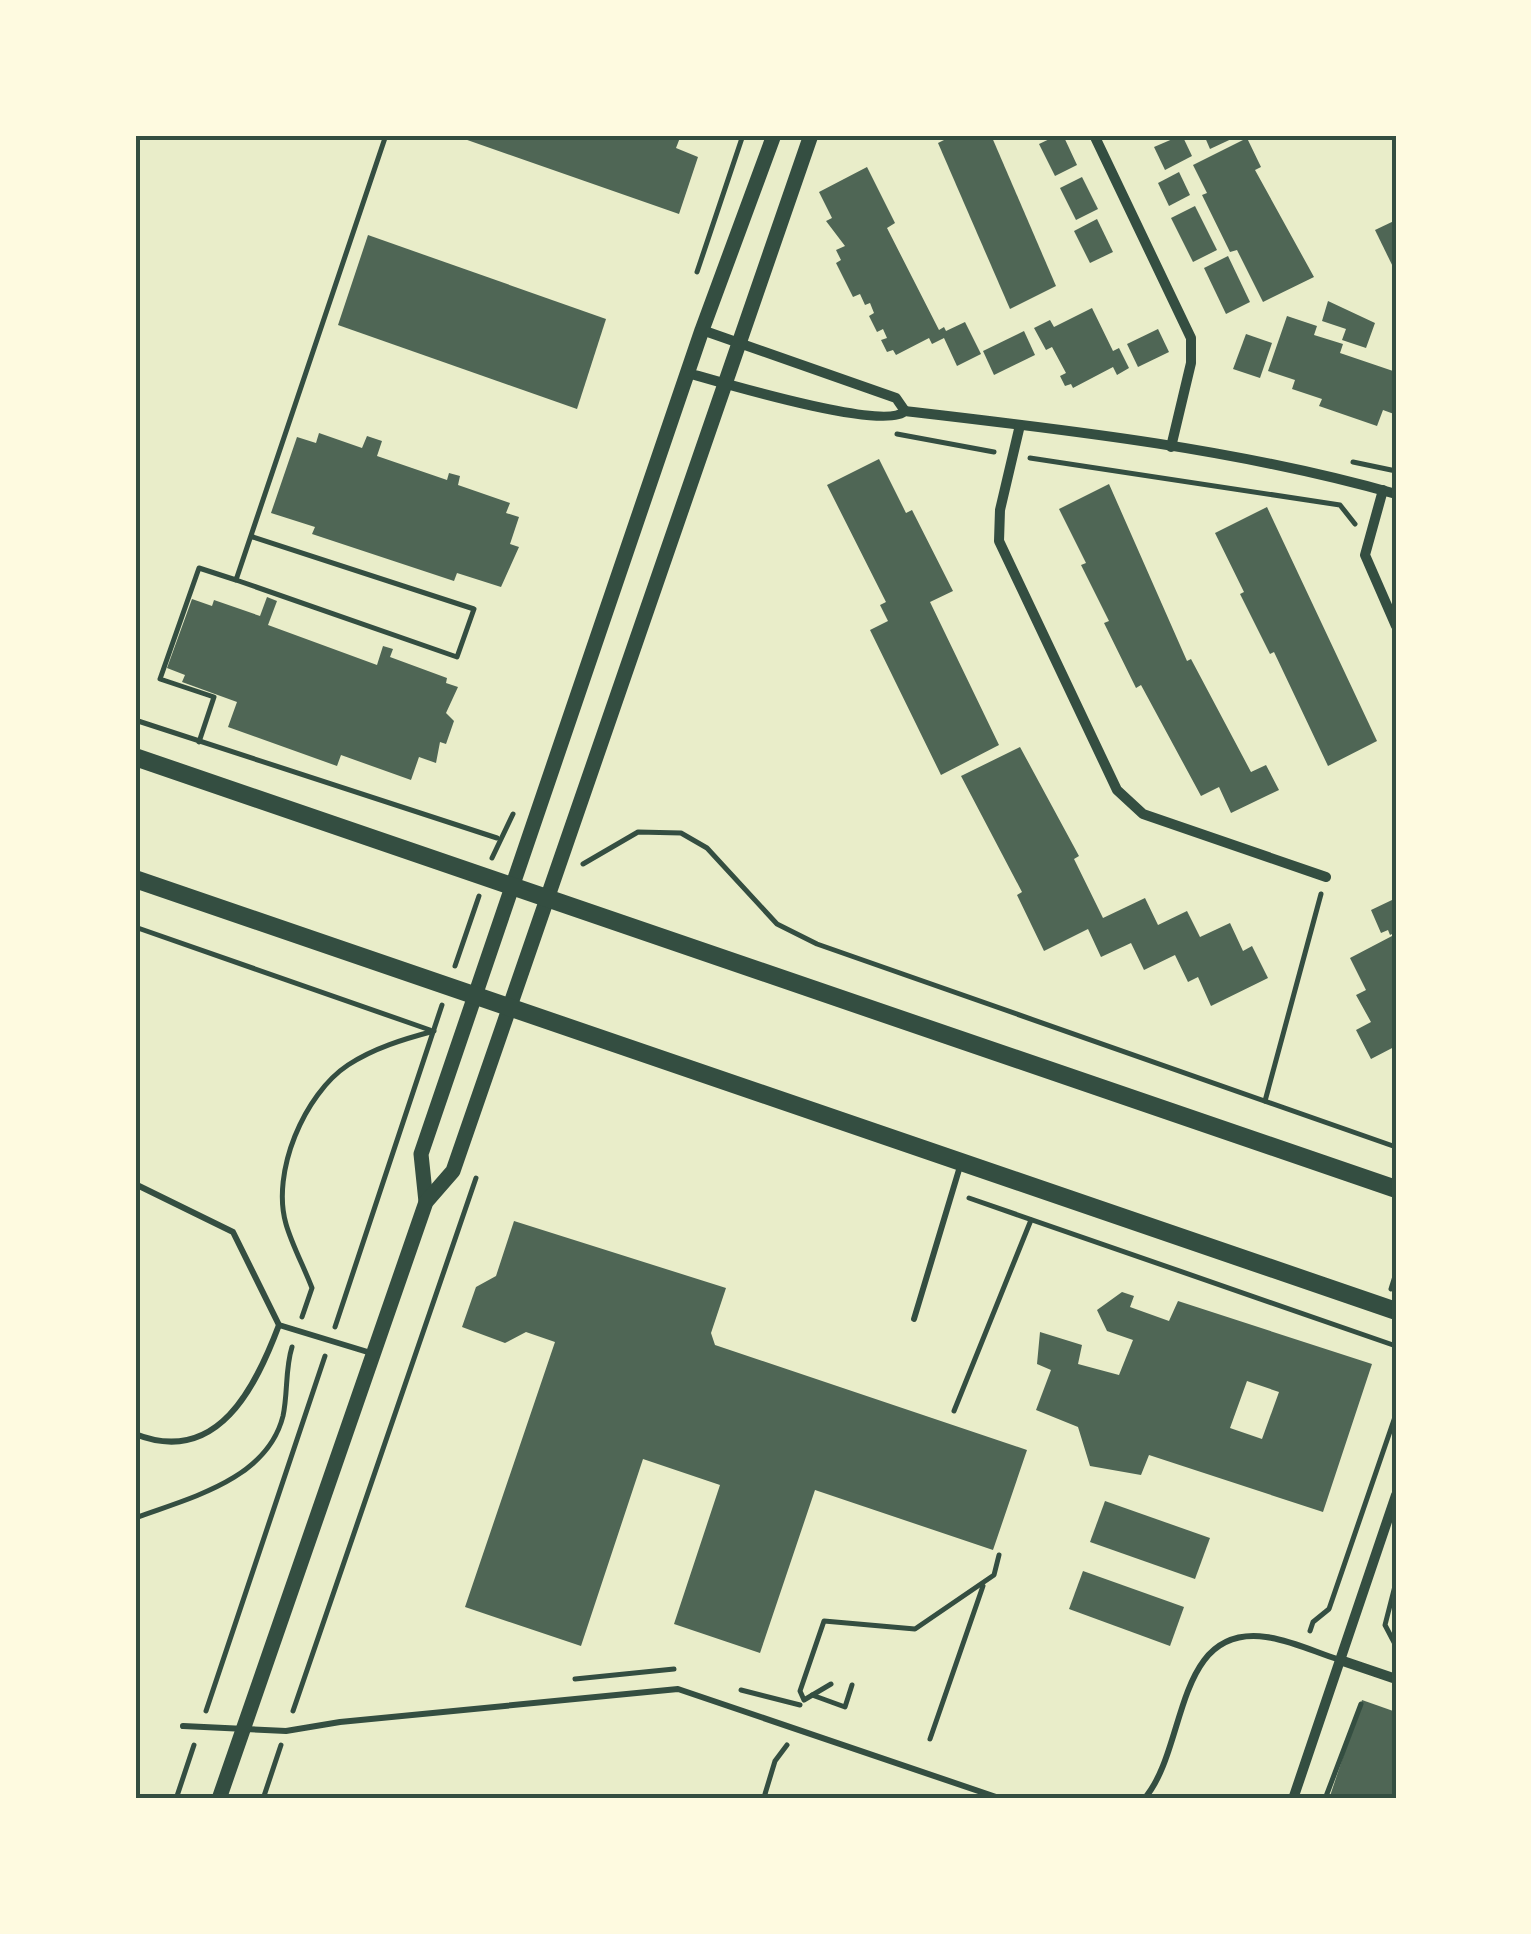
<svg xmlns="http://www.w3.org/2000/svg" width="1531" height="1934" font-family="Signika,sans-serif">
  <rect width="100%" height="100%" fill="#e9edc9"/>
  <g fill="#4f6655" fill-rule="evenodd">
    <polygon points="453,135 681,135 676,148 698,157 679,214"/>
    <polygon points="954,135 991,135 1056,286 1010,309 938,143"/>
    <polygon points="1058,135 1063,135 1077,165 1055,176 1039,144"/>
    <polygon points="1182,135 1192,156 1165,170 1154,147"/>
    <polygon points="1204,135 1240,135 1210,149"/>
    <polygon points="1247,138 1261,167 1255,170 1314,277 1263,302 1237,250 1230,252 1202,195 1207,193 1193,165"/>
    <polygon points="867,167 895,223 887,228 939,330 944,327 946,331 965,322 981,354 957,366 944,338 932,344 929,338 896,355 893,350 887,352 881,340 887,338 883,329 877,332 869,316 874,313 870,303 865,305 860,294 853,297 836,263 841,260 836,250 845,246 826,221 832,218 819,192"/>
    <polygon points="1179,172 1190,195 1169,206 1158,183"/>
    <polygon points="1082,177 1098,209 1076,220 1060,188"/>
    <polygon points="1195,206 1217,250 1193,262 1171,218"/>
    <polygon points="1097,219 1113,252 1090,263 1074,231"/>
    <polygon points="1396,220 1396,273 1375,230"/>
    <polygon points="368,235 606,319 577,409 338,325"/>
    <polygon points="1228,256 1250,302 1226,314 1204,268"/>
    <polygon points="1328,301 1375,323 1366,348 1342,340 1346,329 1322,321"/>
    <polygon points="1092,308 1113,351 1119,348 1129,368 1117,375 1113,367 1073,388 1071,384 1065,386 1060,376 1066,373 1052,347 1046,350 1034,328 1050,320 1054,327"/>
    <polygon points="1287,316 1317,326 1314,335 1343,344 1340,353 1396,372 1394,414 1383,410 1377,426 1319,406 1322,399 1292,389 1295,380 1268,371"/>
    <polygon points="1158,329 1169,352 1138,367 1127,344"/>
    <polygon points="1024,331 1035,355 994,375 983,351"/>
    <polygon points="1246,334 1272,343 1260,378 1233,369"/>
    <polygon points="319,433 362,448 367,436 382,441 377,456 447,480 449,473 460,476 458,485 510,503 506,513 519,517 510,544 519,547 501,587 457,573 454,581 312,534 315,527 271,513 297,437 316,443"/>
    <polygon points="879,459 906,513 912,510 953,591 930,602 999,745 941,775 870,630 888,621 880,605 886,602 827,485"/>
    <polygon points="1109,484 1187,661 1191,659 1251,772 1266,765 1279,790 1231,813 1219,787 1201,796 1141,685 1136,688 1104,623 1109,621 1081,565 1086,563 1059,509"/>
    <polygon points="1267,507 1377,741 1328,766 1274,652 1270,654 1240,594 1244,592 1215,533"/>
    <polygon points="267,597 277,601 268,625 377,665 383,646 393,649 390,657 447,678 446,683 458,687 446,713 454,721 446,744 440,742 436,763 419,757 411,780 341,755 337,766 228,727 237,702 182,682 185,675 167,668 192,599 212,606 214,600 260,616"/>
    <polygon points="1020,747 1079,856 1074,859 1103,918 1145,898 1158,925 1187,911 1200,937 1230,923 1243,951 1252,946 1268,978 1211,1006 1198,977 1188,982 1175,955 1144,970 1131,943 1101,957 1088,929 1044,951 1017,895 1022,892 961,776"/>
    <polygon points="1392,900 1396,932 1390,935 1388,930 1381,933 1371,910"/>
    <polygon points="1392,936 1396,1046 1371,1059 1356,1030 1371,1022 1356,995 1366,990 1350,958"/>
    <polygon points="514,1221 726,1288 711,1333 715,1345 1027,1450 993,1550 815,1490 760,1653 674,1624 720,1485 643,1459 581,1646 465,1607 555,1342 526,1332 505,1343 462,1327 476,1287 496,1276"/>
    <path d="M 1122,1292 L 1134,1296 L 1130,1307 L 1169,1321 L 1178,1301 L 1372,1364 L 1323,1512 L 1149,1455 L 1141,1475 L 1090,1466 L 1078,1427 L 1036,1410 L 1051,1370 L 1037,1364 L 1040,1332 L 1082,1345 L 1078,1364 L 1119,1375 L 1133,1340 L 1107,1331 L 1097,1310 ZM 1247,1381 L 1279,1392 L 1262,1439 L 1230,1428 Z"/>
    <polygon points="1105,1501 1210,1538 1195,1579 1090,1542"/>
    <polygon points="1083,1571 1184,1607 1170,1646 1069,1609"/>
    <polygon points="1362,1700 1396,1712 1396,1799 1329,1799"/>
  </g>
  <g fill="none" stroke-linecap="round" stroke-linejoin="round">
    <g stroke="#344e41" stroke-width="5">
      <polyline points="697,272 743,135"/>
      <polyline points="897,434 994,452"/>
      <polyline points="1030,458 1340,505 1355,524"/>
      <polyline points="1353,462 1396,471"/>
      <polyline points="236,580 457,657 474,609 253,537"/>
      <polyline points="135,720 497,838"/>
      <polyline points="199,742 214,697 160,679 199,568 236,580 386,135"/>
      <polyline points="492,858 513,814"/>
      <polyline points="583,864 638,832 681,833 707,848 777,924 817,944 1396,1147"/>
      <polyline points="135,927 430,1030"/>
      <polyline points="455,966 479,896"/>
      <polyline points="1265,1101 1321,894"/>
      <polyline points="969,1198 1396,1346"/>
      <polyline points="1391,1289 1396,1273"/>
      <path d="M 302,1317 L 312,1288 C 304,1267 292,1245 286,1224 C 271,1173 304,1094 348,1065 C 374,1048 404,1039 434,1031"/>
      <polyline points="335,1327 442,1005"/>
      <polyline points="954,1411 1031,1220"/>
      <path d="M 135,1518 C 189,1498 267,1480 283,1416 C 288,1393 285,1369 292,1347"/>
      <polyline points="1396,1582 1385,1625 1396,1646"/>
      <polyline points="1310,1631 1313,1622 1329,1609 1396,1414"/>
      <polyline points="575,1679 674,1669"/>
      <polyline points="831,1684 804,1700 800,1691 824,1621 915,1629 994,1575 999,1555"/>
      <polyline points="741,1690 800,1705"/>
      <polyline points="812,1695 845,1707 852,1685"/>
      <polyline points="206,1711 325,1356"/>
      <polyline points="293,1711 476,1178"/>
      <polyline points="930,1739 983,1586"/>
      <polyline points="176,1799 194,1745"/>
      <polyline points="263,1799 281,1745"/>
      <polyline points="769,1799 765,1794 775,1761 787,1745"/>
      <polyline points="1325,1799 1361,1704"/>
    </g>
    <g stroke="#344e41" stroke-width="6">
      <polyline points="135,1184 233,1232 279,1325 371,1353"/>
      <polyline points="914,1319 961,1163"/>
      <path d="M 135,1434 C 218,1467 256,1386 279,1325"/>
      <polyline points="183,1726 286,1731 340,1722 678,1689 1002,1799"/>
      <path d="M 1144,1799 C 1188,1749 1173,1624 1266,1637 C 1291,1640 1317,1653 1340,1660"/>
    </g>
    <g stroke="#344e41" stroke-width="10">
      <polyline points="1094,135 1191,338 1191,363 1171,447"/>
      <polyline points="702,330 896,398 905,411"/>
      <path d="M 688,373 C 720,382 886,432 905,411 C 1069,430 1237,449 1396,494"/>
      <polyline points="1020,425 1000,510 999,541 1117,790 1143,814 1326,877"/>
      <polyline points="1383,490 1365,555 1396,626"/>
      <polyline points="1340,1660 1396,1679"/>
      <polyline points="1293,1799 1396,1495"/>
    </g>
    <g stroke="#344e41" stroke-width="15">
      <polyline points="426,1202 421,1154 702,330 774,135"/>
      <polyline points="219,1799 426,1202 453,1171 811,135"/>
    </g>
    <g stroke="#344e41" stroke-width="18">
      <polyline points="135,757 1396,1189"/>
      <polyline points="135,879 1396,1311"/>
    </g>
  </g>
  <rect width="1531" height="1934" fill="none" stroke="#fefae0" stroke-width="275"/>
  <rect x="138" y="138" width="1256" height="1658" fill="none" stroke="#344e41" stroke-width="4"/>
</svg>
